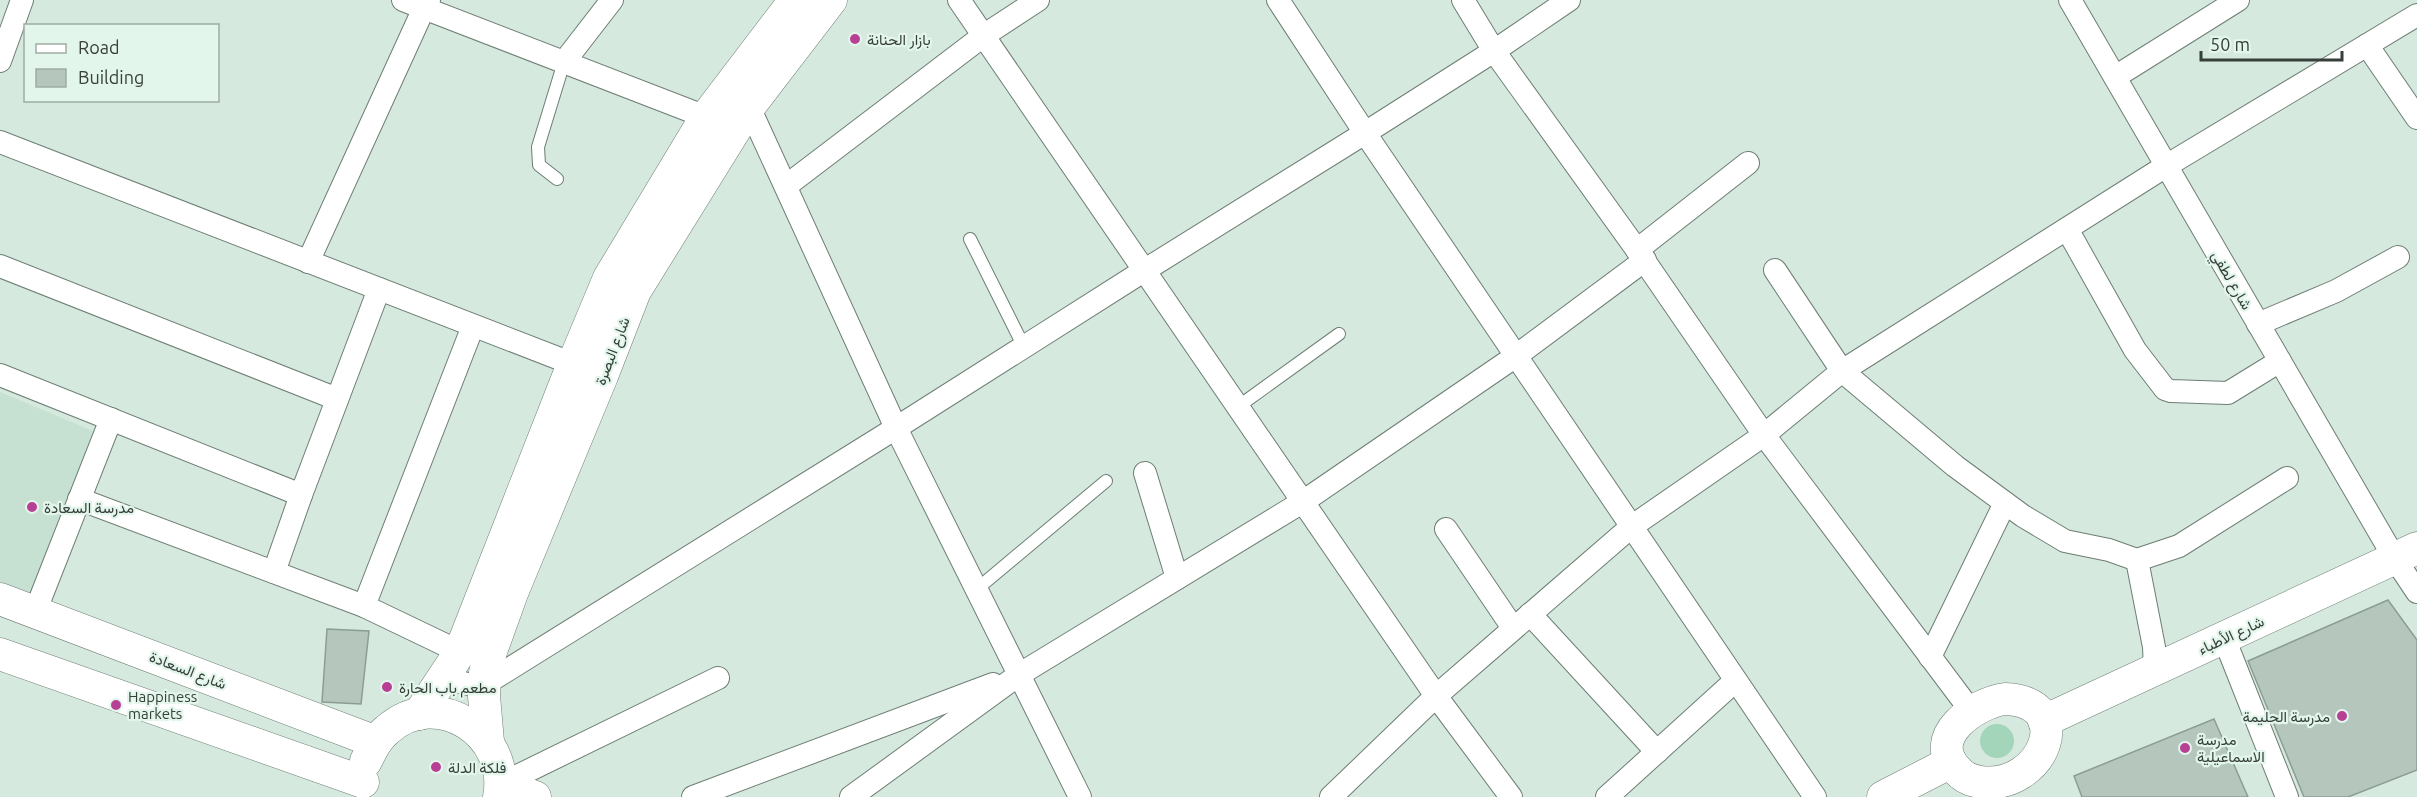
<svg xmlns="http://www.w3.org/2000/svg" width="2417" height="797" font-family="Ubuntu,Vazirmatn,sans-serif">
  <rect width="100%" height="100%" fill="#d6e9de"/>
  <polygon fill="#c6e0d1" points="0,392 93,431 31,594 0,582"/>
  <circle fill="#a2d5ba" cx="1997" cy="741" r="17"/>
  <g fill="#b5c7bd" stroke="#8c9e94" stroke-width="1.5">
    <polygon points="2388,600 2417,640 2417,770 2348,797 2304,797 2248,661"/>
    <polygon points="327,629 369,631 361,704 322,702"/>
    <polygon points="2214,719 2248,797 2082,797 2074,776"/>
  </g>
  <g fill="none" stroke-linecap="round" stroke-linejoin="round">
    <defs>
      <g id="lane">
        <polyline points="557,179 539,165 538,147 564,62"/>
        <polyline points="970,239 1024,347"/>
        <polyline points="1239,406 1339,334"/>
        <polyline points="977,589 1106,481"/>
      </g>
      <g id="street">
        <polyline points="403,0 706,117 717,123"/>
        <polyline points="959,0 1436,696 1511,797"/>
        <polyline points="1278,0 1365,133 1815,797"/>
        <polyline points="1463,0 1494,51 1637,250 1764,435 1971,711"/>
        <polyline points="2070,0 2395,559 2417,592"/>
        <polyline points="2367,45 2417,118"/>
        <polyline points="0,61 22,0"/>
        <polyline points="564,62 612,0"/>
        <polyline points="2115,77 2238,0"/>
        <polyline points="749,107 896,428 1080,797"/>
        <polyline points="0,142 573,364"/>
        <polyline points="786,186 983,36 1038,0"/>
        <polyline points="2067,229 2135,350 2165,389 2171,391 2228,393 2280,361"/>
        <polyline points="1637,250 1748,163"/>
        <polyline points="308,262 424,8 429,0"/>
        <polyline points="0,266 337,399"/>
        <polyline points="1775,270 1842,371 1955,466 2023,516 2065,541 2109,550 2137,560 2154,647 2155,669"/>
        <polyline points="2258,324 2336,291 2398,257"/>
        <polyline points="0,375 301,495"/>
        <polyline points="1145,473 1177,578"/>
        <polyline points="79,499 364,606 460,652"/>
        <polyline points="1446,529 1513,628"/>
        <polyline points="2137,560 2179,546 2287,478"/>
        <polyline points="274,572 301,495 379,289"/>
        <polyline points="364,606 473,326"/>
        <polyline points="35,612 111,419"/>
        <polyline points="1530,614 1657,752"/>
        <polyline points="2224,638 2287,797"/>
        <polyline points="1930,657 2005,503"/>
        <polyline points="443,677 467,684 485,684 896,428 1145,270 1365,133 1494,51 1569,0"/>
        <polyline points="501,784 718,678"/>
        <polyline points="693,797 993,684"/>
        <polyline points="851,797 1020,674 1304,501 1516,356 1645,260"/>
        <polyline points="1331,797 1436,696 1631,527 1764,435 1842,371 2166,166 2417,15"/>
        <polyline points="1607,797 1735,681"/>
      </g>
      <g id="secondary">
        <polyline points="0,599 376,742"/>
        <polyline points="0,654 363,782"/>
        <path d="M 2005,699 C 2079,702 2043,790 1981,782 C 1972,781 1963,777 1957,770 C 1925,737 1975,703 2005,699 Z"/>
        <polyline points="419,714 460,652 573,364 609,278 706,117 795,0"/>
        <polyline points="2044,721 2417,548"/>
        <polyline points="488,742 484,696 485,673 489,657 512,593 602,376 635,291 749,107 831,0"/>
        <path d="M 366,761 C 372,749 377,738 387,730 C 437,685 511,734 499,797"/>
        <polyline points="501,784 535,797"/>
        <polyline points="1883,797 1951,762"/>
      </g>
    </defs>
    <use href="#lane" stroke="#6d7e74" stroke-width="14"/>
    <use href="#street" stroke="#6d7e74" stroke-width="24"/>
    <use href="#secondary" stroke="#6d7e74" stroke-width="33"/>
    <use href="#lane" stroke="#fff" stroke-width="12"/>
    <use href="#street" stroke="#fff" stroke-width="22"/>
    <use href="#secondary" stroke="#fff" stroke-width="32"/>
  </g>
  <g fill="#b74095" stroke="#e3f6eb" stroke-width="2">
    <circle cx="855" cy="39" r="6"/>
    <circle cx="32" cy="507" r="6"/>
    <circle cx="387" cy="687" r="6"/>
    <circle cx="116" cy="705" r="6"/>
    <circle cx="2342" cy="716" r="6"/>
    <circle cx="2185" cy="748" r="6"/>
    <circle cx="436" cy="767" r="6"/>
  </g>
  <g text-anchor="middle" dominant-baseline="central" stroke-width="4.5" stroke-linejoin="round" paint-order="stroke">
    <g font-size="15" fill="#373f3a" stroke="#e3f6eb" text-anchor="start">
      <text x="867" y="39">بازار الحنانة</text>
      <text x="44" y="507">مدرسة السعادة</text>
      <text x="399" y="687">مطعم باب الحارة</text>
      <text x="128" y="696">Happiness<tspan x="128" dy="17">markets</tspan></text>
      <text x="2330" y="716" text-anchor="end">مدرسة الحليمة</text>
      <text x="2197" y="739">مدرسة<tspan x="2197" dy="17">الاسماعيلية</tspan></text>
      <text x="448" y="767">فلكة الدلة</text>
    </g>
    <g font-size="15" fill="#373f3a" stroke="#e3f6eb">
      <text transform="translate(2232 280) rotate(60)">شارع لطفي</text>
      <text transform="translate(612 351) rotate(-69)">شارع البصرة</text>
      <text transform="translate(2231 635) rotate(-25)">شارع الأطباء</text>
      <text transform="translate(188 670) rotate(21)">شارع السعادة</text>
    </g>
  </g>
  <rect x="24" y="24" width="195" height="78" fill="#e3f6eb" stroke="#9eada4" stroke-width="1.5"/>
  <rect x="36" y="44" width="30" height="9" fill="#ffffff" stroke="#9eada4" stroke-width="1.5"/>
  <text x="78" y="54" font-size="18" fill="#373f3a">Road</text>
  <rect x="36" y="69" width="30" height="18" fill="#b5c7bd" stroke="#9eada4" stroke-width="1.5"/>
  <text x="78" y="84" font-size="18" fill="#373f3a">Building</text>
  <path d="M2201 51v9h141v-9" fill="none" stroke="#373f3a" stroke-width="3"/>
  <text x="2210" y="51" font-size="18" fill="#373f3a" stroke="#e3f6eb" stroke-width="4.5" paint-order="stroke">50 m</text>
</svg>
